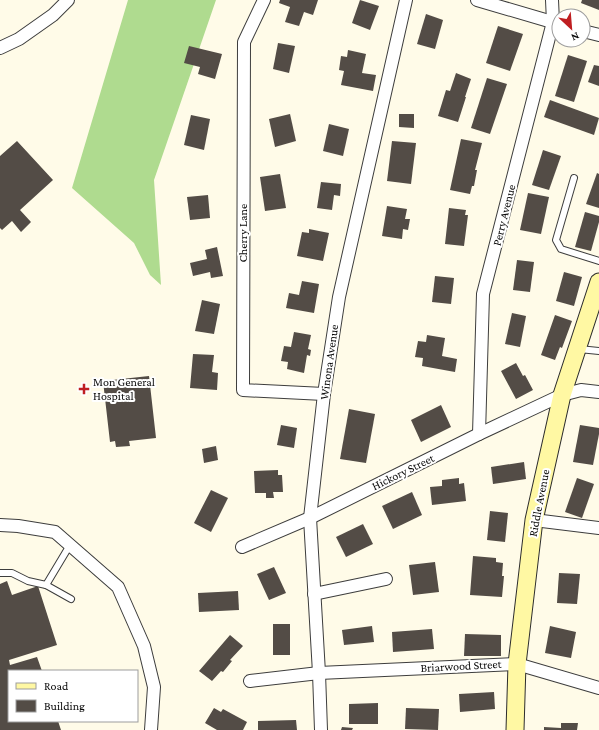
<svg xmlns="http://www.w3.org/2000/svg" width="599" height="730" font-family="'Crimson Pro',serif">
  <rect width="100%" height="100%" fill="#fffbe8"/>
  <polygon fill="#afdb8f" points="128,0 216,0 154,180 161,285 150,275 134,243 72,188"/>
  <g fill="#534c46">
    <polygon points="280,0 318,0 313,15 304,12 299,26 285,22 290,7 279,3"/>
    <polygon points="360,0 379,6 370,30 352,23"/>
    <polygon points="582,0 599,0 599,10 581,3"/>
    <polygon points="426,14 443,20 435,49 417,44"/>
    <polygon points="498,26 523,34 510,71 486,63"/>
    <polygon points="278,43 295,46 289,73 273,69"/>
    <polygon points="189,46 222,54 215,79 198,74 200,67 184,63"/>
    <polygon points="348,50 366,54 362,73 376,75 373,91 341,85 344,71 339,70 341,56 347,57"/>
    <polygon points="568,55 587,61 574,102 555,96"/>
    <polygon points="594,65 599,66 599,86 588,82"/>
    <polygon points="456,73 471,79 465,97 466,97 458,122 438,116 446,90 450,91"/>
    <polygon points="487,78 507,84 490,134 471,128"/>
    <polygon points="550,100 599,118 594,135 544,117"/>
    <polygon points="290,114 296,141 275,147 269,119"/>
    <polygon points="399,114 414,114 414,128 399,127"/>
    <polygon points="191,115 210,119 204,150 184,145"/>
    <polygon points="329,124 349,129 343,156 323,151"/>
    <polygon points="461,139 482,143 475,170 477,170 474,186 472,186 470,194 450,190"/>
    <polygon points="17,141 53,180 20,210 31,222 21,232 12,221 2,230 0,228 0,156"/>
    <polygon points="392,141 416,143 411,184 387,181"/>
    <polygon points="543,150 561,156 549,190 532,185"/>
    <polygon points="597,173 599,174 599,208 586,204"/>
    <polygon points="280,174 286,208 265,211 260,177"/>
    <polygon points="321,182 341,184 340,196 334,195 332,210 317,208"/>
    <polygon points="528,193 549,197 541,234 520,230"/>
    <polygon points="208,195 210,218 190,220 187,197"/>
    <polygon points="387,206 407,209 405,219 410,219 408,230 403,229 402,239 382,236"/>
    <polygon points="449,208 466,210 465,215 468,215 464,246 445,244"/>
    <polygon points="585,212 599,216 599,222 591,251 575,247"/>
    <polygon points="309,229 329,233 323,261 297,256 302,232 309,233"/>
    <polygon points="217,247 223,276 211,278 210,272 193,276 190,263 207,259 205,250"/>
    <polygon points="517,260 534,262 530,292 513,290"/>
    <polygon points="564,272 582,277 574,306 556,301"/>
    <polygon points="435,276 454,278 451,304 432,302"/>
    <polygon points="302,281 319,284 314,313 286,308 289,293 299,295"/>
    <polygon points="202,300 220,304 214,334 195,331"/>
    <polygon points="512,313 526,316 520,347 505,344"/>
    <polygon points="555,315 572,321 562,348 560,347 555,360 541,355"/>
    <polygon points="294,332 311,335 308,349 311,350 310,356 307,355 304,373 287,369 288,362 281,361 284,346 291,347"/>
    <polygon points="427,335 445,338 442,356 457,359 455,372 422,366 423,358 415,357 418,341 426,342"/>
    <polygon points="193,354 214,355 212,372 218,373 217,390 190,388"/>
    <polygon points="516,363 523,376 525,375 533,390 516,399 501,371"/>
    <polygon points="149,376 156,438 129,441 130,446 116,447 115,441 110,442 103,381"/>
    <polygon points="441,405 451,427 421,442 411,420"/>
    <polygon points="349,409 375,414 366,463 340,459"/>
    <polygon points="281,425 297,428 294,448 277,445"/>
    <polygon points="580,425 599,428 599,434 593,465 573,462"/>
    <polygon points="216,446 218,460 204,463 202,449"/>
    <polygon points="524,462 526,479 493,484 491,467"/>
    <polygon points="278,470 278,475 282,475 283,492 273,492 274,498 266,498 266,493 255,493 254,471"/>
    <polygon points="459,478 459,484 464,483 466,501 432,505 430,487 442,486 442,480"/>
    <polygon points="577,478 594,484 582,518 565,512"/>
    <polygon points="211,490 228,498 211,532 194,523"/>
    <polygon points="412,492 422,515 393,529 382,506"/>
    <polygon points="490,511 508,513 505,542 487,540"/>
    <polygon points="363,524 373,544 346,557 336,537"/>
    <polygon points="473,556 496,558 496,562 503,563 502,576 504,576 502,597 470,595"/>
    <polygon points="435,562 439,592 413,595 409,565"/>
    <polygon points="274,567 286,593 269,600 257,574"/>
    <polygon points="559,573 580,574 577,604 557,603"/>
    <polygon points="7,581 12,595 38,586 57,645 9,660 10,665 37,657 42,671 9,671 9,721 58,721 61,730 0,730 0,584"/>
    <polygon points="238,591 239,610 199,612 198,593"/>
    <rect x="273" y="624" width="17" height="31"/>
    <polygon points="372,626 374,642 344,645 342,630"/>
    <polygon points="550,626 576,632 571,658 545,653"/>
    <polygon points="432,629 434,649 393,652 392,632"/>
    <polygon points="465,634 501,635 501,656 464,656"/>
    <polygon points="230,635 243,646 230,660 232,661 223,672 221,671 212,681 199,671"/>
    <polygon points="494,692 495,709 460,712 459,694"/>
    <polygon points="378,703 378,724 349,724 349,704"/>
    <polygon points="214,708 221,712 223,709 247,722 243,730 217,730 205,723"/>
    <polygon points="406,708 439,709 438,730 405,729"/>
    <polygon points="296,720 297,730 258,730 258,721"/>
    <polygon points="561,723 578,723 577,730 544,730 544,727 561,728"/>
    <polygon points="342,727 353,728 352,730 341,730"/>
  </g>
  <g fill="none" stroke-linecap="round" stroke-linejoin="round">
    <defs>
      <g id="lane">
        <polyline points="574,178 556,240 561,249 599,261"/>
        <polyline points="579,349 599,351"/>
        <polyline points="0,573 12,573 28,581 46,585 71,599"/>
        <polyline points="46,585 70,545"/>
      </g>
      <g id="street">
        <polyline points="264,0 244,42 243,390 324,394"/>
        <polyline points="477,0 559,24"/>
        <polyline points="583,31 599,35"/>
        <polyline points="0,48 19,39 53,15 68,0"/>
        <polyline points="479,434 483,294 553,22 552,0"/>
        <polyline points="534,520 599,528"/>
        <polyline points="0,525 18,526 55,532 118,587 144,646 154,687 151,730"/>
        <polyline points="242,547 310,518 479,434 562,395 581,390 599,392"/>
        <polyline points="314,594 386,579"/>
        <polyline points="250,681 319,673 517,664 599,688"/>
        <polyline points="321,730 319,673 310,518 324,394 339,297 406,0"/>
      </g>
      <polyline id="secondary" points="515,730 517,664 534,520 562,395 599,282"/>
    </defs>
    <use href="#lane" stroke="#3d3d3d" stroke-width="8"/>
    <use href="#street" stroke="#3d3d3d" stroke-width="14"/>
    <use href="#secondary" stroke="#2c2c2c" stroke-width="19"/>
    <use href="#lane" stroke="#fff" stroke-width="6"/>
    <use href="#street" stroke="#fff" stroke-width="12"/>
    <use href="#secondary" stroke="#fff8a3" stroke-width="17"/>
  </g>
  <path fill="#bf1e21" stroke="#fff" stroke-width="1.5" d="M82 383h4v4h4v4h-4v4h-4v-4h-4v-4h4z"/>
  <g text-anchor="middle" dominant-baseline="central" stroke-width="4" stroke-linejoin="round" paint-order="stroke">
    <g font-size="12" fill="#0a0a0a" stroke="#fff">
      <text transform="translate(504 215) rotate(-76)">Perry Avenue</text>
      <text transform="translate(243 233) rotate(-90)">Cherry Lane</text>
      <text transform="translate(329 362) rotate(-82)">Winona Avenue</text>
      <text transform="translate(403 472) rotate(-26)">Hickory Street</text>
      <text transform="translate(539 503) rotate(-79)">Riddle Avenue</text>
      <text transform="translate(461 666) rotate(-3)">Briarwood Street</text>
    </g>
    <g font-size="12" fill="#0a0a0a" stroke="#fff" text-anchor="start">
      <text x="93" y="382">Mon General<tspan x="93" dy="14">Hospital</tspan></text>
    </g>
  </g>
  <rect x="8" y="670" width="130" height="52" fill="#ffffff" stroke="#9d9d9d"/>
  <rect x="16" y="683" width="20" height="6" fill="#fff8a3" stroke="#9d9d9d"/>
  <text x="44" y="690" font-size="12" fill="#0a0a0a">Road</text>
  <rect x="16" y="700" width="20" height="12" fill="#534c46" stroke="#9d9d9d"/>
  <text x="44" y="710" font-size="12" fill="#0a0a0a">Building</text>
  <g transform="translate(571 28) rotate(154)"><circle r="19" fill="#ffffff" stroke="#9d9d9d"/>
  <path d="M0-3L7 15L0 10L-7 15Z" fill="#bf1e21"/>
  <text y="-6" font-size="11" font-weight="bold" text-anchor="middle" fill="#0a0a0a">N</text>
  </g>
</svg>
